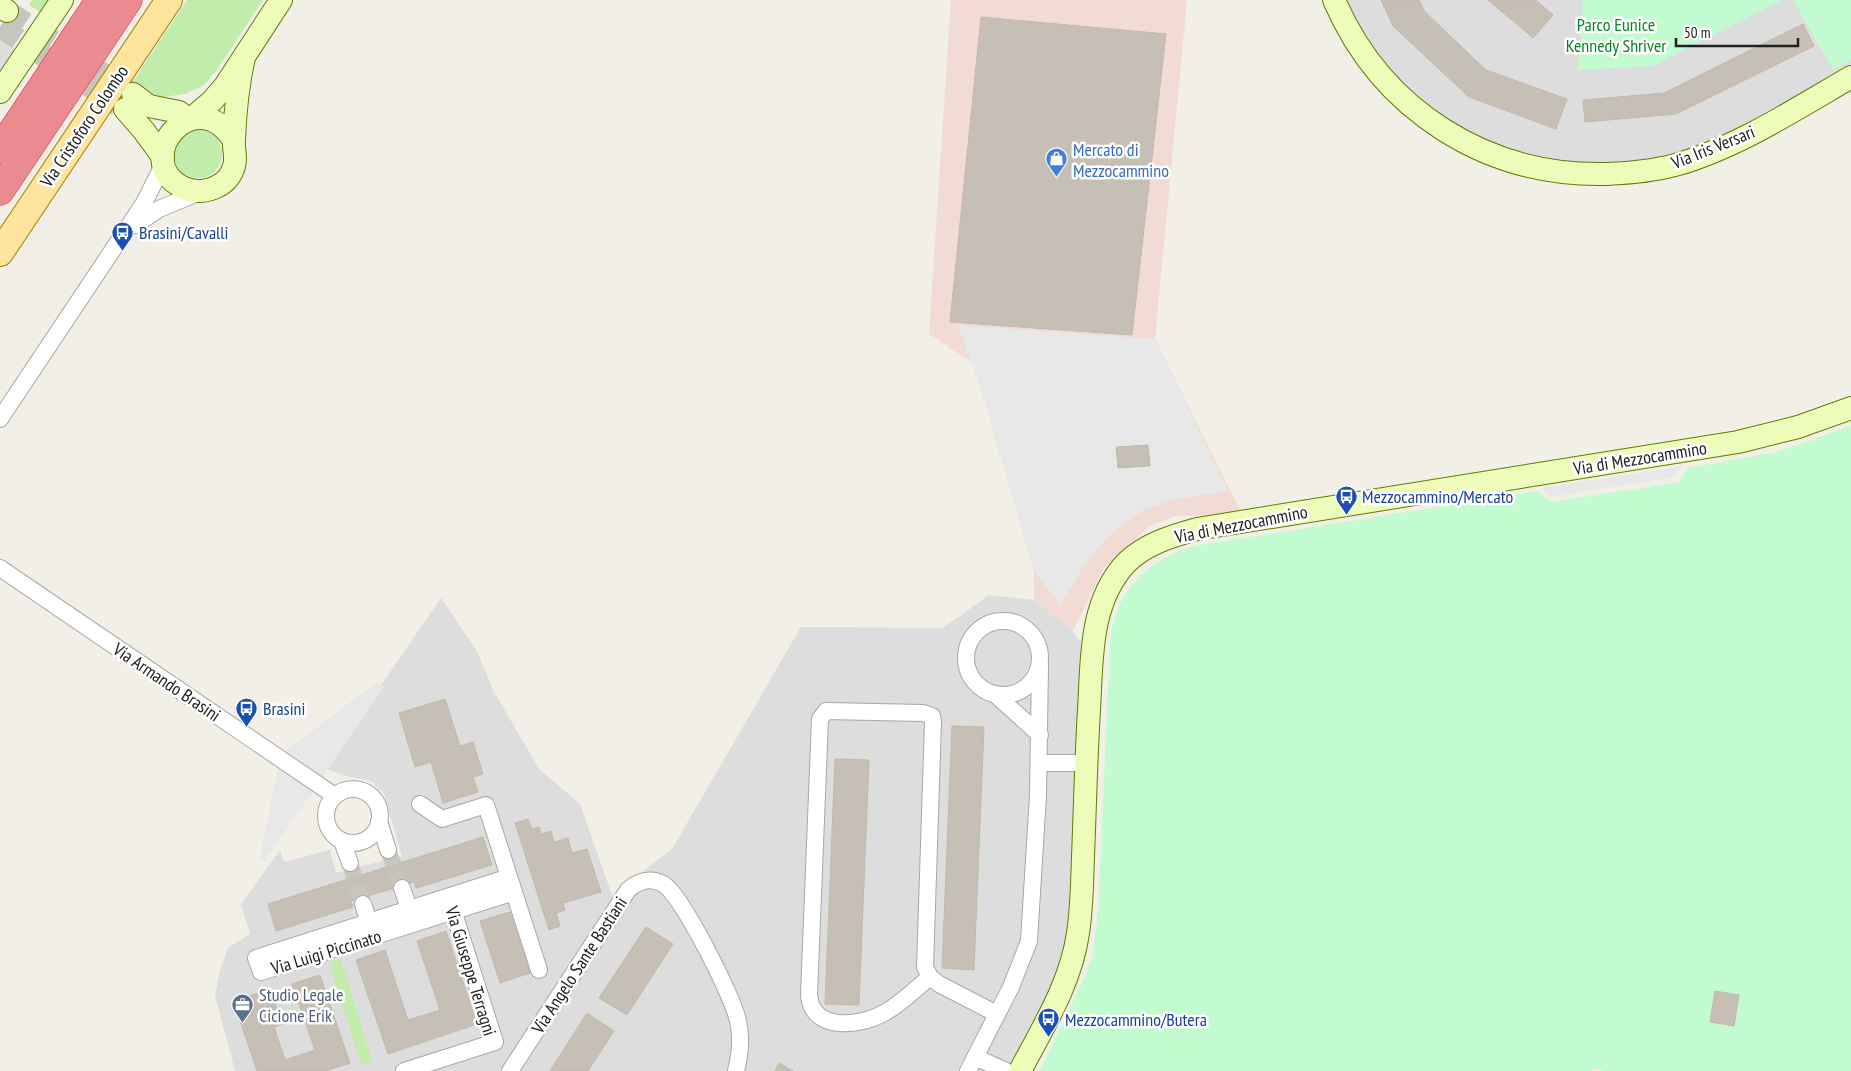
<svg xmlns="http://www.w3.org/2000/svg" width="1851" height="1071" font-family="'PT Sans Narrow',sans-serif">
  <rect width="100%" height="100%" fill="#f1efe6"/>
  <g fill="#dedddd">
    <polygon points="1342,0 1851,0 1851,67 1723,137 1662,159 1601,165 1536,158 1473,135 1428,107 1380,60"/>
    <polygon points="0,41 14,50 0,70"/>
    <polygon points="989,595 1034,600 1073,631 1091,658 1073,965 1018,1071 235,1071 215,996 220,970 228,948 250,934 241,904 280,850 284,862 330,850 336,873 402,856 384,794 371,781 345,776 324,768 441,598 477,651 493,690 539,769 580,804 612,895 672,849 801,627 943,628"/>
  </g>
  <polygon fill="#f2dbd5" points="951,0 1187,0 1155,339 1242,514 1176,516 1151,525 1104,568 1073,631 1034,600 1034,571 985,402 971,362 929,334"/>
  <g fill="#c1ecab">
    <polygon points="32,0 48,0 40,12 29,5"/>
    <polygon points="187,0 263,0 216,71 204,85 185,94 163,97 149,93 132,83"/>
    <circle cx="198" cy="154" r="24"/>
    <polygon points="341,959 372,1061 361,1064 329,962"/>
  </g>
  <g fill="#c3fbd0">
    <polygon points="1583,0 1782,0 1652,66 1578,70"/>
    <polygon points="1793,0 1851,0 1851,60 1833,70"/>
    <path d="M 1851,426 L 1851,1071 L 1603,1071 L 1597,1068 L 1591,1071 L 1040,1071 L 1087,972 L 1093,954 L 1098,912 L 1110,644 C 1111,636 1112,626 1115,617 C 1127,578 1162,553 1200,545 L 1538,491 L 1551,502 L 1679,482 L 1688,468 L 1776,452 Z"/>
  </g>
  <g fill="#e8e8e8">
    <polygon points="958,325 1155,339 1228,491 1183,498 1163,503 1144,510 1128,520 1111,534 1095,551 1083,567 1061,605 1034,571 985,402"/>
    <polygon points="1682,466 1674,477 1551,497 1542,488"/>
    <polygon points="377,682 384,687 265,861 260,859 278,769 287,750"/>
  </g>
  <g fill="#c6bfb5" stroke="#c3b8a8">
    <polygon points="1381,0 1419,0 1425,12 1486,70 1567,99 1556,129 1469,97 1393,26"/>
    <polygon points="1488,0 1536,0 1553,15 1533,38"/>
    <polygon points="981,17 1166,34 1132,335 950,322"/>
    <polygon points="1803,24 1814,46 1676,114 1585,122 1583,100 1664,93"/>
    <polygon points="1148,445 1150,466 1118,468 1116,447"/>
    <polygon points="445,699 460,746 473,742 483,774 473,777 478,792 443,803 431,762 415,767 399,713"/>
    <polygon points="952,726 984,727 974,970 942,968"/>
    <polygon points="835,759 869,760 859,1005 825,1004"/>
    <polygon points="528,819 532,829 539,827 541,834 551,831 554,842 568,838 572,853 587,849 601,892 563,903 565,910 556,913 560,926 549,930 515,823"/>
    <polygon points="483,837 492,865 416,888 414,882 351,901 353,907 276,931 268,904"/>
    <polygon points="510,912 530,973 500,983 480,921"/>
    <polygon points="646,927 673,944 627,1015 599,998"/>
    <polygon points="446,931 477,1024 388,1054 356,960 385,950 408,1020 440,1010 417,941"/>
    <polygon points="320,975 350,1063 326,1071 257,1071 235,1006 242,1003 240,999 270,989 282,1024 274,1027 285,1060 315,1050 292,984"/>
    <polygon points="1715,991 1739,995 1734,1026 1710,1022"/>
    <polygon points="587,1013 614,1031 588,1071 550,1071"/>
    <polygon points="779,1063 793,1071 775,1071"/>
  </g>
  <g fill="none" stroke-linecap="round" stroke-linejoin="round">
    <g stroke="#c7c6be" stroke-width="16" stroke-dasharray="16 8" stroke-linecap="butt">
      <polyline points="388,850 402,888"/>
      <polyline points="350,863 363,904"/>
    </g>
    <g stroke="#c7c6be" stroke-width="22" stroke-dasharray="22 11" stroke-linecap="butt">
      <polyline points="7,11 128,90"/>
      <polyline points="0,27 118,105"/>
    </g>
    <defs>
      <g id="street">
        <polyline points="135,225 159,209 200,192"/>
        <polyline points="0,419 144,203 164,163"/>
        <polyline points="0,568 335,796"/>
        <circle cx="1003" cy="658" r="37"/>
        <polyline points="995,694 1040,735"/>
        <polyline points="1039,763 1085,763"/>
        <circle cx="353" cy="816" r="27"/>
        <polyline points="420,804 442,819 486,805 539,970"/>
        <polyline points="379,821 388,850"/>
        <polyline points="342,841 350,863"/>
        <polyline points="509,877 256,958 261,972 514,892"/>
        <polyline points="402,888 409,909"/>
        <polyline points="363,904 372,932"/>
        <path d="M 930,977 C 915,989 901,1004 884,1013 C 861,1026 812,1033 809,995 L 820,719 L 826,711 L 923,713 L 932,716 L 933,722 L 925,967 L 930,977 L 939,984 L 997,1014"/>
        <polyline points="975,1057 1006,1071"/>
        <polyline points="404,1071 495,1042 450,901"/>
        <path d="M 510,1071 L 628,890 C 638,881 651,877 663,884 C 681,893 734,999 738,1021 C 742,1038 740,1055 736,1071"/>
        <polyline points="968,1071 1011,987 1029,941 1038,795 1040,666"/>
      </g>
      <g id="secondary">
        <path d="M 1334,0 C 1382,111 1487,177 1607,174 C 1630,173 1653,171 1675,165 C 1736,148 1796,109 1851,77"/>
        <polyline points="0,6 7,11"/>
        <polyline points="0,92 62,0"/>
        <polyline points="133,94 149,106 179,112 188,120"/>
        <polyline points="125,109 144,131 163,157"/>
        <polyline points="191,119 212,101 225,86 281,0"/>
        <path d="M 234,141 C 196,79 129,159 182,187 C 194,193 207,192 218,186 C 226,182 232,174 234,166 C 237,157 233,149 234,140 C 235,112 238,84 244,57"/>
        <path d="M 1020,1071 C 1043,1027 1071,983 1078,933 C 1082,908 1082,882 1083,857 C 1085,808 1086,759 1089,710 C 1092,660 1089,603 1126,563 C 1145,544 1172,536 1197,529 L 1738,442 L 1798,427 L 1851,408"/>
      </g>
      <polyline id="primary" points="0,253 169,0"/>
      <g id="highway">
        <polyline points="0,150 100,0"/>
        <polyline points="0,191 128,0"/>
      </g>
    </defs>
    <use href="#street" stroke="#a7a7a7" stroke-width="18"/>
    <use href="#secondary" stroke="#5d7d01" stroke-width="24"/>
    <use href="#primary" stroke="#9c8000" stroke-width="28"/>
    <use href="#highway" stroke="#e12145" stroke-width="29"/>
    <use href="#street" stroke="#fff" stroke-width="16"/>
    <use href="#secondary" stroke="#eefcb9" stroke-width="22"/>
    <use href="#primary" stroke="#ffe49d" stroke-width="26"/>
    <use href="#highway" stroke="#ea8c8f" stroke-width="28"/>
  </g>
  <defs>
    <symbol id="shop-pin" viewBox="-11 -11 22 30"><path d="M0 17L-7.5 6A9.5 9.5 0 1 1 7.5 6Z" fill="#3f7fe0" stroke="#fff"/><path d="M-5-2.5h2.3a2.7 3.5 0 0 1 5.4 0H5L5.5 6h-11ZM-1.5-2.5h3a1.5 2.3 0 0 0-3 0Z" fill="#fff"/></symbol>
    <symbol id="bus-pin" viewBox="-11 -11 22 30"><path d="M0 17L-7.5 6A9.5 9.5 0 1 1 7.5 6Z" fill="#1a4fb4" stroke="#fff"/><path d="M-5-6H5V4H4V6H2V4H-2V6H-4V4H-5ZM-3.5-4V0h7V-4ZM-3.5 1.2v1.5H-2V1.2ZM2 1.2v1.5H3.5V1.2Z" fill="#fff"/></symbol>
    <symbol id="office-pin" viewBox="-11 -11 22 30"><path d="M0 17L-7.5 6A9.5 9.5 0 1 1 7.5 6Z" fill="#5c6f8a" stroke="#fff"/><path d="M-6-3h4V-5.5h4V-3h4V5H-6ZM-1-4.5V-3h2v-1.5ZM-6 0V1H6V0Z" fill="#fff"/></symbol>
  </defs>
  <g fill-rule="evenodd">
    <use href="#shop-pin" x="1044" y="146" width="25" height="34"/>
    <use href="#bus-pin" x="110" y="220" width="25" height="34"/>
    <use href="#bus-pin" x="1334" y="484" width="25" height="34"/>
    <use href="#bus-pin" x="234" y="696" width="25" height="34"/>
    <use href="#office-pin" x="230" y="992" width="25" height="34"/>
    <use href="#bus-pin" x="1036" y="1006" width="25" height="34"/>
  </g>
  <g text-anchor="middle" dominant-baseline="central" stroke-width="5" stroke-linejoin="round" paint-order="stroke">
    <g font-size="18" fill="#088425" stroke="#fff">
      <text x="1616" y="24">Parco Eunice<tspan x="1616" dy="21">Kennedy Shriver</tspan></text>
    </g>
    <g font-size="18" fill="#202020" stroke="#fff">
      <text transform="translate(84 126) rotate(-56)">Via Cristoforo Colombo</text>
      <text transform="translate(1713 147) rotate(-22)">Via Iris Versari</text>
      <text transform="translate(1640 458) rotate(-9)">Via di Mezzocammino</text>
      <text transform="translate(1241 524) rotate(-11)">Via di Mezzocammino</text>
      <text transform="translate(167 682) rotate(34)">Via Armando Brasini</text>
      <text transform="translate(326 952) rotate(-17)">Via Luigi Piccinato</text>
      <text transform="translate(579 965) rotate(-57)">Via Angelo Sante Bastiani</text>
      <text transform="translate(471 971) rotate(73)">Via Giuseppe Terragni</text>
    </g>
    <g font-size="18" fill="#366cbe" stroke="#fff" text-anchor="start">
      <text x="1073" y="149">Mercato di<tspan x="1073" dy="21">Mezzocammino</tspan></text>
    </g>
    <g font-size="18" fill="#164399" stroke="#fff" text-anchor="start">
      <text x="139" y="232">Brasini/Cavalli</text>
      <text x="1362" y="496">Mezzocammino/Mercato</text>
      <text x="263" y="708">Brasini</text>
      <text x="1065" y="1019">Mezzocammino/Butera</text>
    </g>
    <g font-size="18" fill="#4e5e75" stroke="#fff" text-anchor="start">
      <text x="259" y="994">Studio Legale<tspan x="259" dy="21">Cicione Erik</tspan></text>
    </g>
  </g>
  <path d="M1676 38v8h122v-8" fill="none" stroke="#202020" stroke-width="2.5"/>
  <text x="1684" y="38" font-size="15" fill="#202020" stroke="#ffffff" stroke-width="4" paint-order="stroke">50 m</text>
</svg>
